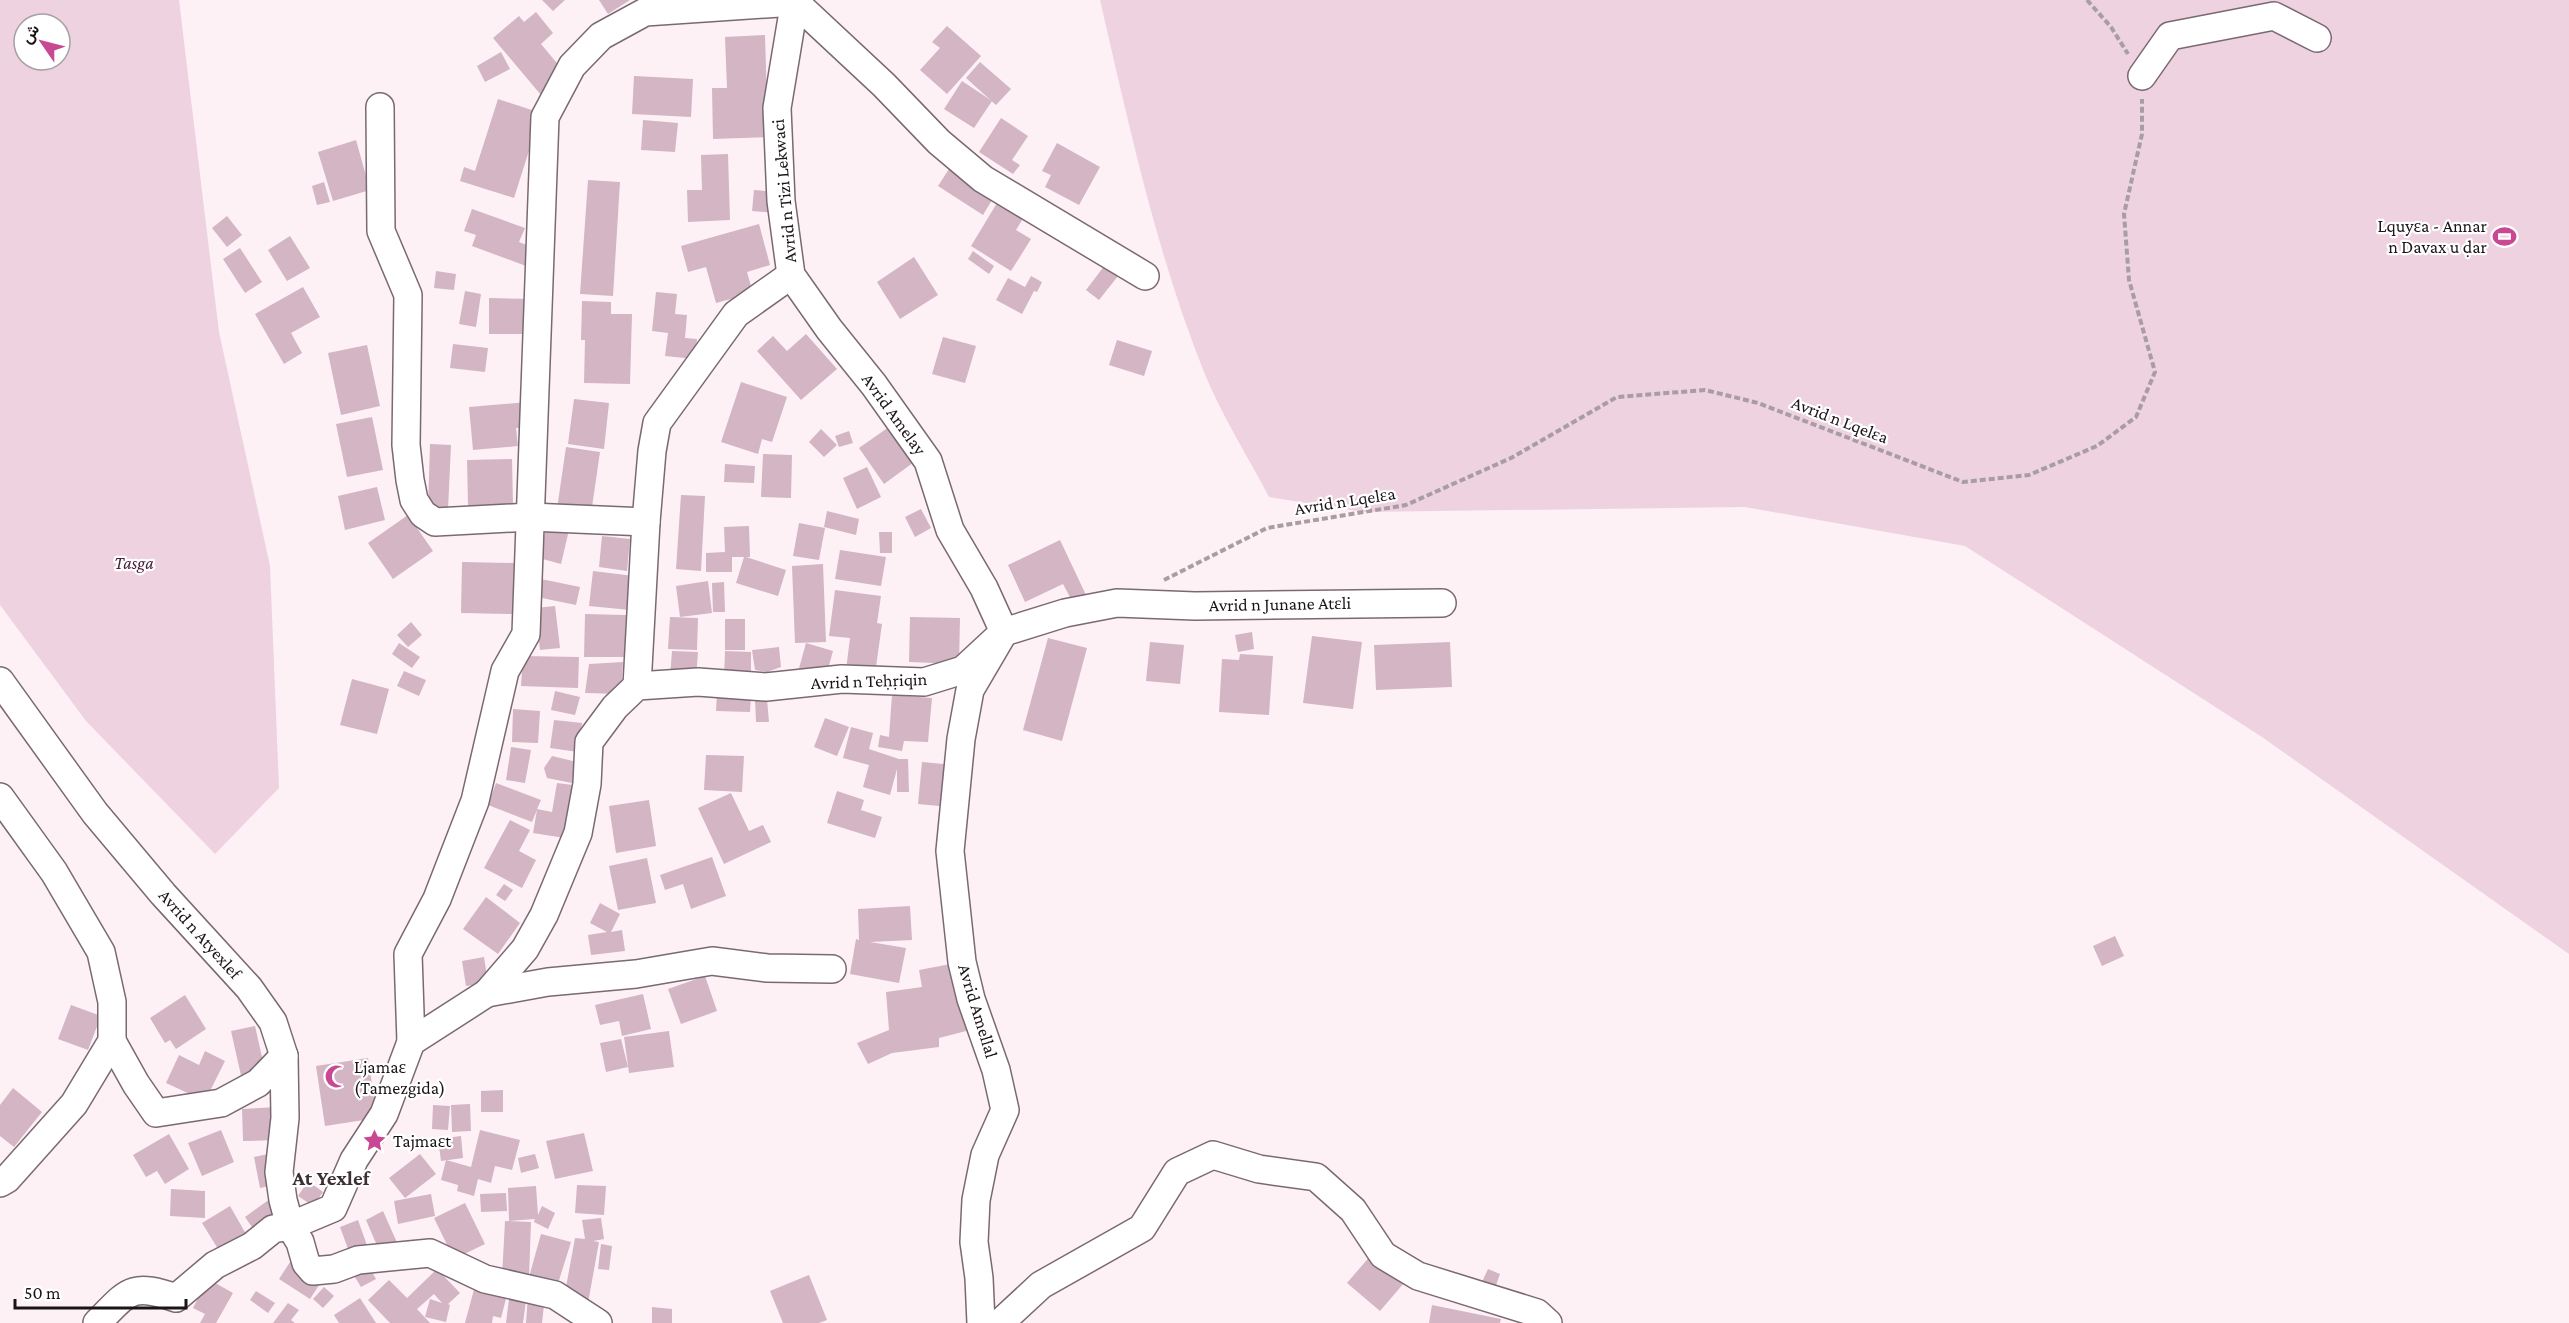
<svg xmlns="http://www.w3.org/2000/svg" width="2569" height="1323" font-family="'Crimson Pro',Vazirmatn,serif">
  <rect width="100%" height="100%" fill="#fdf1f6"/>
  <g fill="#eed2df" fill-rule="evenodd">
    <path d="M 0,0 L 179,0 L 219,332 L 270,566 L 279,788 L 215,854 L 86,721 L 0,605 ZM 24,24 L 60,24 L 60,60 L 24,60 Z"/>
    <path d="M 1100,0 L 2569,0 L 2569,954 L 2262,737 L 1965,546 L 1745,507 L 1364,512 L 1269,497 C 1248,457 1221,414 1204,372 C 1156,252 1129,125 1100,0 Z"/>
  </g>
  <g fill="#d3b5c3">
    <polygon points="542,0 565,0 553,11"/>
    <polygon points="599,0 630,0 608,14"/>
    <polygon points="536,12 553,33 541,44 566,74 541,95 493,38 519,16 524,22"/>
    <polygon points="947,26 981,56 947,94 920,70 940,48 932,42"/>
    <polygon points="765,35 768,137 713,139 712,88 727,88 725,37"/>
    <polygon points="501,52 510,69 485,82 477,66"/>
    <polygon points="980,62 1011,89 996,105 966,78"/>
    <polygon points="634,76 693,79 691,117 632,114"/>
    <polygon points="962,81 992,101 974,128 944,109"/>
    <polygon points="498,99 541,113 514,198 460,181 464,167 475,171"/>
    <polygon points="1001,118 1028,136 1012,160 1020,165 1013,174 979,152"/>
    <polygon points="643,120 678,123 675,152 641,150"/>
    <polygon points="356,140 370,190 333,201 318,152"/>
    <polygon points="1057,143 1100,167 1079,205 1045,187 1051,175 1042,171"/>
    <polygon points="728,154 730,220 688,222 687,190 702,190 701,155"/>
    <polygon points="951,166 995,195 983,215 938,186"/>
    <polygon points="588,180 620,182 613,296 580,294"/>
    <polygon points="324,182 330,202 317,205 312,186"/>
    <polygon points="754,190 778,192 776,213 752,211"/>
    <polygon points="1000,198 1027,212 1016,230 1031,239 1011,271 971,246"/>
    <polygon points="472,209 525,228 519,242 532,247 526,266 472,246 476,235 464,231"/>
    <polygon points="227,216 242,235 227,247 212,228"/>
    <polygon points="759,224 770,265 747,272 753,293 716,303 706,267 688,272 681,246"/>
    <polygon points="290,236 310,268 287,281 268,250"/>
    <polygon points="240,248 262,282 245,293 223,259"/>
    <polygon points="973,251 994,266 989,274 968,259"/>
    <polygon points="914,257 938,295 900,319 877,282"/>
    <polygon points="1105,265 1118,276 1099,300 1086,290"/>
    <polygon points="436,271 456,274 454,290 434,288"/>
    <polygon points="1031,276 1042,282 1037,292 1034,291 1022,314 996,300 1008,278 1025,287"/>
    <polygon points="303,287 320,317 291,333 302,353 284,364 255,314"/>
    <polygon points="465,291 481,294 476,327 459,324"/>
    <polygon points="656,292 677,294 675,314 687,315 685,338 697,339 695,359 665,356 668,333 652,331"/>
    <polygon points="489,298 533,299 533,334 489,334"/>
    <polygon points="582,301 611,302 611,314 632,314 630,384 584,383 585,340 581,340"/>
    <polygon points="806,334 837,369 801,400 757,351 773,336 787,351"/>
    <polygon points="943,337 976,346 965,383 932,374"/>
    <polygon points="1117,340 1152,351 1144,376 1109,365"/>
    <polygon points="453,344 488,348 485,372 450,368"/>
    <polygon points="367,345 380,406 341,415 328,353"/>
    <polygon points="741,382 787,397 772,442 762,439 758,454 721,442"/>
    <polygon points="574,399 609,403 604,449 568,444"/>
    <polygon points="529,402 531,427 516,428 518,446 473,450 469,407"/>
    <polygon points="372,417 383,470 347,477 336,424"/>
    <polygon points="896,422 921,457 884,484 859,448"/>
    <polygon points="821,429 837,445 824,457 809,442"/>
    <polygon points="849,431 853,443 839,447 835,436"/>
    <polygon points="430,444 451,445 448,510 428,509"/>
    <polygon points="566,447 600,452 591,514 557,509"/>
    <polygon points="763,454 792,455 791,498 761,497"/>
    <polygon points="512,459 513,505 468,506 467,460"/>
    <polygon points="725,464 755,466 754,483 724,482"/>
    <polygon points="867,467 881,497 857,509 843,478"/>
    <polygon points="377,487 385,520 345,530 338,496"/>
    <polygon points="681,495 705,496 701,571 676,569"/>
    <polygon points="921,509 931,528 915,537 905,517"/>
    <polygon points="827,511 859,519 856,535 824,527"/>
    <polygon points="408,515 433,551 393,579 368,543"/>
    <polygon points="799,523 825,528 819,560 793,556"/>
    <polygon points="547,525 569,530 561,564 539,558"/>
    <polygon points="749,526 750,557 746,557 786,570 778,596 736,583 744,557 732,557 732,572 706,572 706,553 725,552 724,527"/>
    <polygon points="879,532 892,532 892,553 880,553"/>
    <polygon points="602,536 630,539 627,571 599,567"/>
    <polygon points="1060,540 1086,595 1072,601 1063,584 1025,602 1008,565"/>
    <polygon points="840,550 886,557 881,586 835,579"/>
    <polygon points="462,562 515,563 514,614 461,613"/>
    <polygon points="823,564 826,642 795,643 792,566"/>
    <polygon points="593,571 634,576 630,610 589,606"/>
    <polygon points="541,579 580,587 576,605 537,597"/>
    <polygon points="708,581 712,613 680,617 676,586"/>
    <polygon points="724,582 725,612 713,612 712,583"/>
    <polygon points="835,590 881,596 877,623 882,624 875,674 846,670 850,638 829,636"/>
    <polygon points="555,606 560,648 540,650 535,608"/>
    <polygon points="585,614 626,615 625,657 584,657"/>
    <polygon points="670,617 698,618 697,650 668,649"/>
    <polygon points="910,617 960,618 959,664 909,662"/>
    <rect x="725" y="619" width="20" height="31"/>
    <polygon points="411,622 422,635 408,647 397,635"/>
    <polygon points="1252,632 1254,649 1238,652 1235,635"/>
    <polygon points="1312,636 1362,642 1353,709 1303,703"/>
    <polygon points="1048,638 1087,648 1062,741 1023,730"/>
    <polygon points="1150,642 1184,645 1180,684 1146,681"/>
    <polygon points="1450,642 1452,687 1376,690 1374,645"/>
    <polygon points="399,643 420,657 412,668 392,654"/>
    <polygon points="806,643 833,651 825,680 798,672"/>
    <polygon points="779,647 781,667 767,672 755,670 752,650"/>
    <polygon points="672,651 698,652 696,679 670,677"/>
    <polygon points="725,651 751,652 751,680 724,679"/>
    <polygon points="1240,654 1273,656 1269,715 1219,712 1222,659 1239,660"/>
    <polygon points="523,656 579,657 578,688 521,686"/>
    <polygon points="623,662 621,694 585,693 589,664"/>
    <polygon points="404,671 426,680 419,696 397,686"/>
    <polygon points="352,679 389,689 377,734 340,725"/>
    <polygon points="555,691 580,697 575,715 551,710"/>
    <polygon points="717,694 751,696 750,712 716,711"/>
    <polygon points="892,695 932,698 928,742 904,741 902,751 878,747 880,735 889,737"/>
    <polygon points="767,699 769,722 756,722 755,700"/>
    <polygon points="513,709 540,711 538,743 512,742"/>
    <polygon points="825,718 849,727 837,756 814,747"/>
    <polygon points="554,720 582,723 578,752 550,748"/>
    <polygon points="851,727 873,733 869,749 899,759 908,759 909,792 897,792 897,769 890,795 863,787 869,765 843,758"/>
    <polygon points="511,747 531,750 525,783 506,780"/>
    <polygon points="706,755 744,756 742,792 704,790"/>
    <polygon points="552,756 577,762 572,783 547,778 544,768"/>
    <polygon points="922,762 954,765 950,807 918,804"/>
    <polygon points="496,783 541,800 537,809 552,812 557,783 581,786 565,838 533,833 537,810 532,822 488,805"/>
    <polygon points="837,791 864,800 861,810 882,817 875,838 827,823"/>
    <polygon points="731,793 749,831 763,825 771,842 724,864 698,808"/>
    <polygon points="649,800 656,846 616,853 609,806"/>
    <polygon points="510,820 530,830 519,851 536,860 522,888 484,868"/>
    <polygon points="712,857 726,896 691,909 683,884 665,890 660,875"/>
    <polygon points="647,858 656,903 618,910 609,866"/>
    <polygon points="504,884 513,890 505,901 496,895"/>
    <polygon points="486,897 520,923 498,954 463,929"/>
    <polygon points="600,903 620,914 611,932 622,930 625,951 591,955 588,935 607,932 590,923"/>
    <polygon points="910,906 912,940 870,942 906,948 899,983 850,974 856,939 859,940 858,909"/>
    <polygon points="2115,936 2124,956 2102,966 2093,946"/>
    <polygon points="484,957 488,983 466,986 462,961"/>
    <polygon points="956,963 970,1030 939,1038 939,1047 892,1053 868,1064 857,1043 889,1030 886,992 922,987 919,970"/>
    <polygon points="705,976 717,1011 681,1024 668,989"/>
    <polygon points="643,994 651,1029 622,1036 619,1021 600,1025 595,1005"/>
    <polygon points="185,995 206,1029 176,1049 170,1040 165,1043 150,1018"/>
    <polygon points="71,1005 101,1016 88,1050 58,1039"/>
    <polygon points="255,1026 266,1075 242,1080 231,1031"/>
    <polygon points="669,1031 674,1067 629,1073 624,1037"/>
    <polygon points="621,1039 628,1067 606,1072 600,1043"/>
    <polygon points="205,1051 225,1061 205,1101 166,1083 179,1055 199,1065"/>
    <polygon points="368,1058 377,1118 325,1126 316,1066"/>
    <polygon points="13,1088 42,1112 14,1147 0,1136 0,1105"/>
    <polygon points="503,1090 503,1112 481,1112 481,1091"/>
    <polygon points="470,1104 471,1131 452,1132 451,1105"/>
    <polygon points="433,1105 450,1106 448,1130 432,1129"/>
    <polygon points="278,1107 279,1140 243,1141 242,1109"/>
    <polygon points="221,1130 234,1162 202,1176 188,1143"/>
    <polygon points="480,1130 520,1140 512,1170 495,1166 491,1183 478,1179 474,1196 457,1191 458,1185 441,1180 446,1160 471,1167"/>
    <polygon points="584,1133 593,1171 555,1179 546,1141"/>
    <polygon points="169,1134 189,1169 165,1184 157,1171 146,1177 133,1155"/>
    <polygon points="461,1136 463,1158 441,1161 438,1139"/>
    <polygon points="282,1151 288,1182 260,1188 254,1157"/>
    <polygon points="420,1154 436,1174 405,1198 389,1178"/>
    <polygon points="535,1154 539,1168 521,1173 518,1158"/>
    <polygon points="308,1181 323,1192 313,1206 298,1196"/>
    <polygon points="577,1185 606,1186 604,1215 575,1213"/>
    <polygon points="536,1186 538,1215 542,1206 555,1213 548,1229 534,1222 535,1219 509,1221 508,1188"/>
    <polygon points="171,1189 205,1191 205,1218 170,1216"/>
    <polygon points="506,1193 507,1211 481,1212 480,1194"/>
    <polygon points="431,1194 435,1216 398,1224 394,1201"/>
    <polygon points="274,1196 283,1208 254,1230 245,1217"/>
    <polygon points="465,1203 485,1244 454,1259 434,1218"/>
    <polygon points="230,1206 250,1241 223,1257 202,1223"/>
    <polygon points="383,1211 399,1247 381,1255 366,1220"/>
    <polygon points="601,1218 604,1239 593,1241 599,1242 588,1303 564,1298 575,1238 585,1239 582,1220"/>
    <polygon points="358,1220 369,1251 351,1257 340,1227"/>
    <polygon points="505,1221 531,1222 529,1277 541,1234 571,1242 556,1290 502,1277"/>
    <polygon points="601,1244 612,1246 609,1270 598,1269"/>
    <polygon points="1371,1255 1404,1283 1380,1311 1347,1283"/>
    <polygon points="292,1259 323,1279 310,1299 279,1279"/>
    <polygon points="368,1265 376,1279 361,1287 353,1274"/>
    <polygon points="437,1269 460,1293 448,1304 450,1305 446,1322 425,1317 430,1299 442,1303 434,1294 417,1309 430,1323 390,1323 368,1300 389,1280 407,1298"/>
    <polygon points="1488,1269 1500,1274 1495,1288 1482,1282"/>
    <polygon points="809,1275 827,1320 819,1323 783,1323 770,1291"/>
    <polygon points="208,1279 233,1293 216,1323 200,1323 205,1314 193,1308"/>
    <polygon points="476,1282 508,1291 501,1318 493,1316 492,1323 465,1323"/>
    <polygon points="324,1287 334,1296 323,1308 313,1299"/>
    <polygon points="256,1291 275,1303 268,1313 250,1300"/>
    <polygon points="510,1291 527,1293 523,1323 506,1323"/>
    <polygon points="528,1295 545,1296 542,1323 526,1323"/>
    <polygon points="360,1298 376,1323 339,1323 334,1315"/>
    <polygon points="288,1303 299,1310 291,1320 295,1323 273,1323"/>
    <polygon points="1432,1305 1501,1319 1500,1323 1429,1323"/>
    <polygon points="652,1307 672,1309 672,1323 652,1323"/>
  </g>
  <g fill="none" stroke-linecap="round" stroke-linejoin="round">
    <defs>
      <g id="street">
        <polyline points="795,0 777,108 781,201 791,275 829,329 874,385 928,461 950,530 984,588 1004,632 970,690 961,739 950,851 962,962 971,999 996,1070 1005,1110 985,1155 976,1200 974,1242 979,1278 981,1323"/>
        <polyline points="2142,76 2170,36 2274,16 2317,38"/>
        <polyline points="380,107 381,231 408,295 406,445 410,480 414,500 423,514 435,522 530,517 646,522"/>
        <polyline points="0,681 95,813 163,894 249,988 273,1022 284,1056 285,1118 279,1172 283,1200 290,1226 300,1242 306,1263 313,1271 334,1269 358,1260 430,1253 485,1279 555,1295 598,1323"/>
        <polyline points="637,686 646,522 652,451 657,423 736,314 791,275"/>
        <polyline points="0,797 54,872 101,952 112,1002 112,1041 74,1104 7,1179 0,1183"/>
        <polyline points="487,993 548,982 636,974 712,961 767,968 832,969"/>
        <polyline points="112,1041 136,1084 156,1113 221,1103 258,1083 284,1056"/>
        <polyline points="411,1042 408,954 437,899 475,801 505,671 526,634 545,117 572,66 601,36 645,12 795,2 884,85 939,142 983,179 1145,276"/>
        <path d="M 97,1323 C 128,1292 130,1282 176,1298 L 215,1265 L 252,1246 L 273,1229 L 290,1226 L 333,1208 L 354,1160 L 384,1114 L 411,1042 L 487,993 L 525,949 L 544,915 L 578,833 L 587,784 L 589,742 L 615,707 L 637,686 L 698,682 L 766,687 L 842,679 L 924,682 L 963,670 L 1004,632 L 1065,613 L 1117,603 L 1195,606 L 1442,603"/>
        <polyline points="1000,1323 1041,1285 1142,1228 1177,1172 1213,1155 1259,1169 1316,1177 1353,1210 1383,1255 1418,1276 1537,1313 1548,1323"/>
      </g>
    </defs>
    <use href="#street" stroke="#7a6971" stroke-width="30"/>
    <g stroke="#a79da2" stroke-width="4" stroke-dasharray="6 3" stroke-linecap="butt">
      <polyline points="2087,0 2111,27 2128,54"/>
      <polyline points="1164,580 1267,528 1406,505 1511,458 1617,397 1705,390 1758,403 1963,482 2029,475 2097,446 2136,417 2155,372 2129,280 2124,214 2142,134 2142,99"/>
    </g>
    <use href="#street" stroke="#fff" stroke-width="27"/>
  </g>
  <defs>
    <symbol id="stadium-bare" viewBox="-9 -9 18 18"><path d="M0-5a6.5 5 0 1 0 0 10a6.5 5 0 1 0 0-10ZM-3.5-1.8h7v3.6h-7Z" fill="#c84893" stroke="#fff" stroke-width="2.5" paint-order="stroke"/></symbol>
    <symbol id="mosque-bare" viewBox="-9 -9 18 18"><path d="M3.5-4.9A6 6 0 1 0 3.5 4.9A5 5 0 1 1 3.5-4.9Z" fill="#c84893" stroke="#fff" stroke-width="2.5" paint-order="stroke"/></symbol>
    <symbol id="sight-bare" viewBox="-9 -9 18 18"><path d="M0-6L1.8-2.2L6-1.7L2.9 1.2L3.7 5.4L0 3.3L-3.7 5.4L-2.9 1.2L-6-1.7L-1.8-2.2Z" fill="#c84893" stroke="#fff" stroke-width="2.5" paint-order="stroke"/></symbol>
  </defs>
  <g fill-rule="evenodd">
    <use href="#stadium-bare" x="2488" y="220" width="33" height="33"/>
    <use href="#mosque-bare" x="320" y="1060" width="33" height="33"/>
    <use href="#sight-bare" x="358" y="1124" width="33" height="33"/>
  </g>
  <g text-anchor="middle" dominant-baseline="central" stroke-width="4.5" stroke-linejoin="round" paint-order="stroke">
    <g font-size="18" fill="#1b1417" stroke="#fff">
      <text transform="translate(784 191) rotate(-95)">Avrid n Tizi Lekwaci</text>
      <text transform="translate(894 414) rotate(54)">Avrid Amelay</text>
      <text transform="translate(1840 420) rotate(21)">Avrid n Lqelɛa</text>
      <text transform="translate(1345 501) rotate(-9)">Avrid n Lqelɛa</text>
      <text transform="translate(1280 604) rotate(-1)">Avrid n Junane Atɛli</text>
      <text transform="translate(869 681) rotate(-2)">Avrid n Teḥṛiqin</text>
      <text transform="translate(200 934) rotate(48)">Avrid n Atyexlef</text>
      <text transform="translate(978 1011) rotate(73)">Avrid Amellal</text>
    </g>
    <g font-size="18" fill="#1b1417" stroke="#fff" text-anchor="start">
      <text x="2487" y="226" text-anchor="end">Lquyɛa - Annar<tspan x="2487" dy="21">n Davax u ḍar</tspan></text>
      <text x="354" y="1067">Ljamaɛ<tspan x="354" dy="21">(Tamezgida)</tspan></text>
      <text x="393" y="1141">Tajmaɛt</text>
    </g>
    <g font-size="18" font-style="italic" fill="#4a2137" stroke="#fff">
      <text x="134" y="563">Tasga</text>
    </g>
    <g font-size="21" font-weight="bold" fill="#3d2f36" stroke="#fff">
      <text x="331" y="1178">At Yexlef</text>
    </g>
  </g>
  <g transform="translate(42 42) rotate(305)"><circle r="28" fill="#ffffff" stroke="#a4a1a2" stroke-width="1.5"/>
  <path d="M0-4.5L10 22L0 15L-10 22Z" fill="#c84893"/>
  <text y="-9" font-size="16" font-weight="bold" text-anchor="middle" fill="#1b1417">ش</text>
  </g>
  <path d="M15 1299v9h171v-9" fill="none" stroke="#1b1417" stroke-width="3"/>
  <text x="24" y="1299" font-size="18" fill="#1b1417" stroke="#ffffff" stroke-width="4.5" paint-order="stroke">50 m</text>
</svg>
